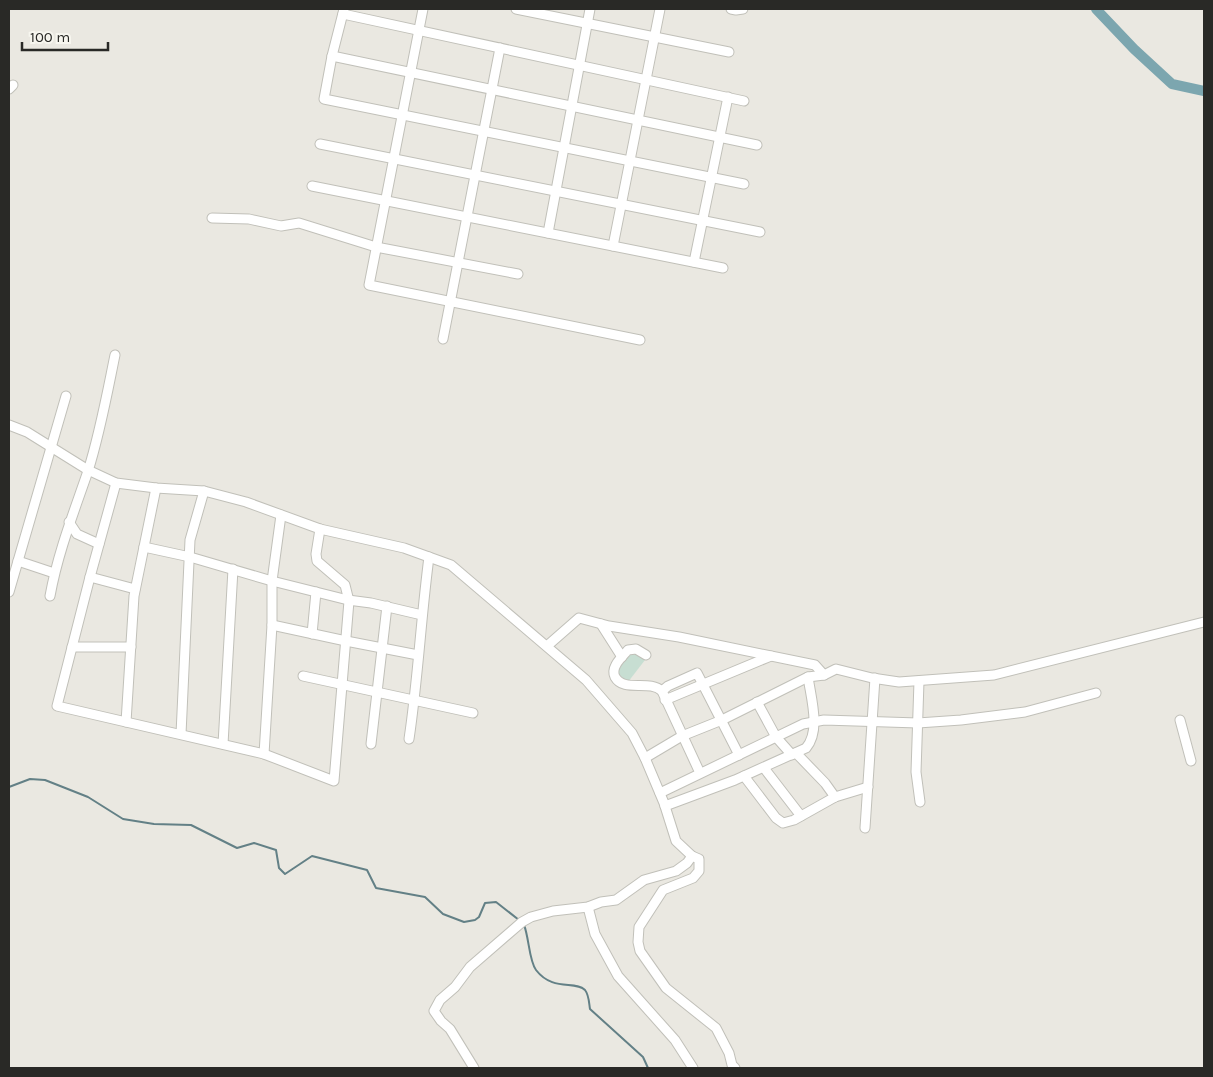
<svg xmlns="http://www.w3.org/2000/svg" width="1213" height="1077" font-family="Karla,sans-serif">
  <rect width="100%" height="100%" fill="#eae8e1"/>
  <polygon fill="#c7ded2" points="631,650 645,660 628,682 615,672"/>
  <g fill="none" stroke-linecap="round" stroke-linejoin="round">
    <g stroke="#638086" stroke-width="2">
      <polyline points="9,787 30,779 45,780 88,797 123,819 154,824 191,825 237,848 254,843 276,850 279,868 285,874 312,856 367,870 376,888 425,897 443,914 464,922 475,920 479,917 485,903 496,902 519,920"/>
      <path d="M 524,925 C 529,937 529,961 536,970 C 553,992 575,980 585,990 C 589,995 589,1003 590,1009 L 643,1057 L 648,1068"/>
    </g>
    <polyline stroke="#7ca6af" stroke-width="10" points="1096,9 1134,49 1172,84 1204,91"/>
    <defs>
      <g id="minor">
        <polyline points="344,9 332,56 324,99 744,184"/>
        <polyline points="423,9 369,285 640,340"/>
        <polyline points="516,9 729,52"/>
        <polyline points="731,9 736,10 743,9"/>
        <polyline points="343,14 744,101"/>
        <polyline points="332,56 757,145"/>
        <polyline points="9,89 13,85"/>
        <polyline points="320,144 760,232"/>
        <polyline points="312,186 723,268"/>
        <polyline points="212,218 249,219 281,226 299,223 376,247 518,274"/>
        <polyline points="548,233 590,9"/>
        <polyline points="613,246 660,9"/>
        <polyline points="694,262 728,97"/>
        <polyline points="443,339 500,48"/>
        <polyline points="9,425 27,432 88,470 116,483 156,488 204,491 246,502 320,529 404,548 451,565 586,680 632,733 645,758 664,803 676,841 692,856 687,863 676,871 644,880 616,900 601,902 588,907 553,911 531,917 522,922 470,967 455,987 440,1000 434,1011 441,1021 450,1029 474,1068"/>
        <polyline points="116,483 90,577 57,706 264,754 334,781 349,601 345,585 317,561 316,554 320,529"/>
        <polyline points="69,522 77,534 99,544"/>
        <polyline points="144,547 190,557 272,581 348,600 371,603 422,615"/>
        <polyline points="18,561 54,573"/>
        <polyline points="90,577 135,589"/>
        <polyline points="9,592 66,396"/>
        <path d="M 50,596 C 58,552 74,512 88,471 C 100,433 107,394 115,355"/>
        <polyline points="601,624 622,657"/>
        <polyline points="272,625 346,641 418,655"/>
        <polyline points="312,634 316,592"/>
        <polyline points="547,646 579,618 609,626 679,637 815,665 824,675 836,669 872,678 899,682 994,675 1204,622"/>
        <polyline points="72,647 131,647"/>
        <path d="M 646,655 L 636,649 L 628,650 C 622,657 610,667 615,677 C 624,693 649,679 662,691"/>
        <polyline points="303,676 473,713"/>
        <polyline points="919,681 916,772 920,802"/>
        <polyline points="665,700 771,656"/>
        <polyline points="757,702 776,737 792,755"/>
        <polyline points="1180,720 1191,761"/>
        <polyline points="126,722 134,596 156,488"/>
        <polyline points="181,734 190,540 204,491"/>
        <path d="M 409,739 C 418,679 421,617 429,557"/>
        <polyline points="223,744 233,569"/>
        <polyline points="371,744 387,606"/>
        <polyline points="796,753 825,783 835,797"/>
        <polyline points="264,754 272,625 272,581 281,515"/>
        <polyline points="645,758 682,736 722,720 808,677 824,675"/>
        <polyline points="764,768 801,816"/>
        <polyline points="700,773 662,691 668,686 697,673 739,755"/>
        <polyline points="744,776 776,818 783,823 794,820 835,797 868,787"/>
        <polyline points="660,793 803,724 824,720 918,723 961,720 1025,712 1096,693"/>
        <path d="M 665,806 L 735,780 L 806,748 C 821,731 811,698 808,677"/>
        <polyline points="865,828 875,678"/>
        <polyline points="692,856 699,859 699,871 693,878 663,890 639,927 638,942 640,951 666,988 716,1028 729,1053 732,1065 735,1068"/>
        <polyline points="588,907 595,934 618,976 675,1040 693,1068"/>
      </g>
    </defs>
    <use href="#minor" stroke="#c1c0b9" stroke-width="11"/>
    <use href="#minor" stroke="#fff" stroke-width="9"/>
  </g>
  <rect width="1213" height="1077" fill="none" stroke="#292926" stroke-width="20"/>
  <path d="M22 42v8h86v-8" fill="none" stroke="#292926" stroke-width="2.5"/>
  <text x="30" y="42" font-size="15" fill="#292926" stroke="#f7f6ef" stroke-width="4" paint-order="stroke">100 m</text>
</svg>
